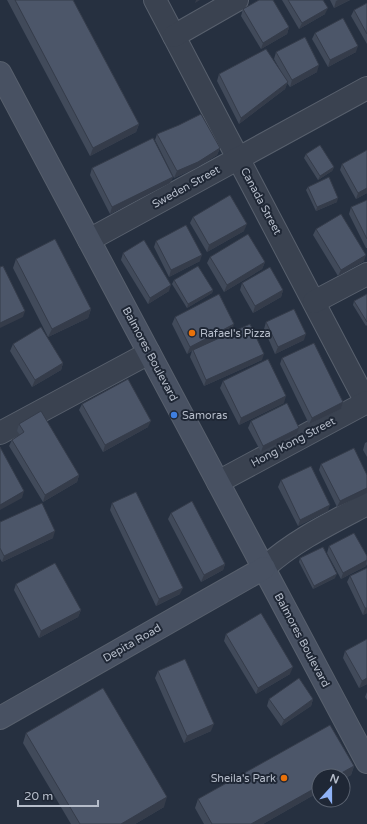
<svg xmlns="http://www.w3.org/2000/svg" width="367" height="824" font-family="'Varela Round',sans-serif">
  <rect width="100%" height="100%" fill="#263040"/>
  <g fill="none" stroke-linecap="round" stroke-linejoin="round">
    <defs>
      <g id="street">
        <polyline points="155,0 366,402"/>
        <polyline points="174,36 237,0"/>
        <polyline points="89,240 367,88"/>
        <polyline points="314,302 367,274"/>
        <polyline points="0,433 149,353"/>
        <polyline points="218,482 367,402"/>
        <path d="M 264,568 C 295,540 331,523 367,504"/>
      </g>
      <g id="secondary">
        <polyline points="0,73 367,762"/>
        <polyline points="0,718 264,568"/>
      </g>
    </defs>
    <use href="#street" stroke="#58606d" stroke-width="24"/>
    <use href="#secondary" stroke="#58606d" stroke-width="24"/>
    <use href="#street" stroke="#3a4250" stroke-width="22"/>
    <use href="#secondary" stroke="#485162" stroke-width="22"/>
  </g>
  <g fill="#414a5a">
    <polygon points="7,0 73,0 139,124 136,132 90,156"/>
    <polygon points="282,0 323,0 325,14 299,29"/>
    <polygon points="330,0 350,0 334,8"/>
    <polygon points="367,3 367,44 351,16 354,10"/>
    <polygon points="243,9 289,27 287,34 261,49 241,16"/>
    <polygon points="315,33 356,52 328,67 312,39"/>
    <polygon points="276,52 317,72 290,87 287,83 285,89 239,124 217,81 219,74 283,75 274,59"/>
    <polygon points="157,134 220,148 217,155 196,168 174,178 155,140"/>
    <polygon points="367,150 367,193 356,199 340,170 342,164"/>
    <polygon points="306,154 334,167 332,171 318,180 304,158"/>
    <polygon points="92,168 173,177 170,183 110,214 90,175"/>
    <polygon points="308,187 337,202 316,211 306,190"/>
    <polygon points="367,200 367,248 366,248 349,214 351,207"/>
    <polygon points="193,217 244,231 207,252 190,223"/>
    <polygon points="316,229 364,261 338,276 313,235"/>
    <polygon points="156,241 200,261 169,277 154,247"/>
    <polygon points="123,253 169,291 148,304 121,260"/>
    <polygon points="210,257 265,262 262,269 224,292 207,263"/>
    <polygon points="16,259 91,309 88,318 48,337 13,268"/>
    <polygon points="174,280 213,290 212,293 187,308 172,284"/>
    <polygon points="242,283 283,290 281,297 253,313 240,290"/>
    <polygon points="367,294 367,325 366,326 353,305 354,301"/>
    <polygon points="175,317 232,331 210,342 262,360 204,386 190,357 192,351 187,354 172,324"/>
    <polygon points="266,322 304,340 275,354 264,329"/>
    <polygon points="13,344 63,363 61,370 32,387 10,351"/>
    <polygon points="282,358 343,402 341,409 309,424 280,364"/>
    <polygon points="223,381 284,403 239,425 220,388"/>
    <polygon points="82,404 148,427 103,452 79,410"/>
    <polygon points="251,421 299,428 297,434 261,452 248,428"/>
    <polygon points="19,424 79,475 77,482 43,502 9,446 12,440 20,435 17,431"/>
    <polygon points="367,442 367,457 363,450 365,443"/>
    <polygon points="321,464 367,475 337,507 319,470"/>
    <polygon points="281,480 328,511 298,526 278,487"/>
    <polygon points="112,503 180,594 156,606 110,510"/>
    <polygon points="171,513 225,564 223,570 201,582 168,519"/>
    <polygon points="0,522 53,538 2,562 0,559"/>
    <polygon points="329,546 367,556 367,564 366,566 341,579 327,553"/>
    <polygon points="300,558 335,578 313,589 299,562"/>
    <polygon points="367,568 367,613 363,615 347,582 350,576"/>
    <polygon points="16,584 81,610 78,617 39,638 14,590"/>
    <polygon points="226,634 290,674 256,694 224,641"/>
    <polygon points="345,651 367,684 359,688 343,658"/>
    <polygon points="158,671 211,731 184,743 155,678"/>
    <polygon points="367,692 367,700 365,697"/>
    <polygon points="269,699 313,699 311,706 281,726 267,706"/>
    <polygon points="330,725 354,766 351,775 343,779 343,776 319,776 319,792 263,824 204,824 195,808 198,799"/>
    <polygon points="26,733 164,807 135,824 71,824 23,743"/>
  </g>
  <g fill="#353c4a">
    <polygon points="196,0 200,0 195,3"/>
    <polygon points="338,0 350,0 334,8 336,1"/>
    <polygon points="328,8 325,14 299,29 302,23"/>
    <polygon points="289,27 287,34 261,49 263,43"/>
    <polygon points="358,46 356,52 328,67 330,60"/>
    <polygon points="319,65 317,72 290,87 292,80"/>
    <polygon points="288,82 285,89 239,124 241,118"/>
    <polygon points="139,124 136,132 90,156 93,148"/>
    <polygon points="220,148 217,155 196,168 174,178 177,171"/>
    <polygon points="334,167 332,171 318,180 320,176"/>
    <polygon points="173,177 170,183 110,214 112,207"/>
    <polygon points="367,188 367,193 356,199 358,193"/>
    <polygon points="338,198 337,202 316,211 317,207"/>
    <polygon points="247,224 244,231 207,252 209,245"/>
    <polygon points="202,255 200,261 169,277 171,270"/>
    <polygon points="366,255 364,261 338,276 341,270"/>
    <polygon points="265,262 262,269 224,292 227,285"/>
    <polygon points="171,285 169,291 148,304 150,298"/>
    <polygon points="213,290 212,293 187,308 188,304"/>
    <polygon points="283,290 281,297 253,313 255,306"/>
    <polygon points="91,309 88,318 48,337 52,329"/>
    <polygon points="25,311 23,317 0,328 0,323"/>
    <polygon points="234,324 232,331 193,351 193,350 192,351 187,354 190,347"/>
    <polygon points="306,334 304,340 275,354 278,347"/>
    <polygon points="264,354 262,360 204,386 206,380"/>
    <polygon points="63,363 61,370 32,387 35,380"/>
    <polygon points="286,396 284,403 239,425 241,418"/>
    <polygon points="343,402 341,409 309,424 312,418"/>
    <polygon points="151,421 148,427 103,452 105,445"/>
    <polygon points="299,428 297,434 261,452 263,446"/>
    <polygon points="79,475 77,482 43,502 45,495"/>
    <polygon points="367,488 367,493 337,507 340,501"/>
    <polygon points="24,491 22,498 0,510 0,505"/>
    <polygon points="330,505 328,511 298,526 300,520"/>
    <polygon points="55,531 53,538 2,562 4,556"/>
    <polygon points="367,560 366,566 341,579 343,573"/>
    <polygon points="225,564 223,570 201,582 204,575"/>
    <polygon points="337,574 335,578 313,589 314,586"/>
    <polygon points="183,588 180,594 156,606 159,599"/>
    <polygon points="365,608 367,608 367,613 363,615"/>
    <polygon points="81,610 78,617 39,638 41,631"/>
    <polygon points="293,667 290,674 256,694 258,688"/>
    <polygon points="367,678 367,684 359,688 362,681"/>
    <polygon points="313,699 311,706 281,726 284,720"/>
    <polygon points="214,724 211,731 184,743 187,736"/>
    <polygon points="354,766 351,775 343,779 343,776 336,776"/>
    <polygon points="319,786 319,792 263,824 251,824"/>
    <polygon points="167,797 164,807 135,824 121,824"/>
  </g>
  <g fill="#4c5669" stroke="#353c4a">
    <polygon points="15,0 73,0 139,124 93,148"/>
    <polygon points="259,0 273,0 289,27 263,43 243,9"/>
    <polygon points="288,0 323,0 328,8 302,23"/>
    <polygon points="367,3 367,34 354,10"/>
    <polygon points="343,18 358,46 330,60 315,33"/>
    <polygon points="305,37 319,65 292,80 276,52"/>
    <polygon points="266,49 288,82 241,118 219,74"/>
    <polygon points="201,114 220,148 198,162 177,171 157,134 179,125"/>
    <polygon points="153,138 173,177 112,207 92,168"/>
    <polygon points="320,145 334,167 320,176 306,154"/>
    <polygon points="367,150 367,188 358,193 342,164"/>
    <polygon points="329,177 338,198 317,207 308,187"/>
    <polygon points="230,195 247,224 209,245 193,217"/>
    <polygon points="367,200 367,239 351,207"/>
    <polygon points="341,214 366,255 341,270 316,229"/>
    <polygon points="186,225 202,255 171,270 156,241"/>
    <polygon points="248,234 265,262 227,285 210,257"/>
    <polygon points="55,239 91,309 52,329 16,259"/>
    <polygon points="144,240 171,285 150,298 123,253"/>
    <polygon points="3,266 25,311 0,323 0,267"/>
    <polygon points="198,266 213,290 188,304 174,280"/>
    <polygon points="270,267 283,290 255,306 242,283"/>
    <polygon points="219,294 234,324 190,347 175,317"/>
    <polygon points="367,294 367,322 354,301"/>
    <polygon points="294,309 306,334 278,347 266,322"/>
    <polygon points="250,324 264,354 206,380 193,350"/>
    <polygon points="41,327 63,363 35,380 13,344"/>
    <polygon points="314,343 343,402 312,418 282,358"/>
    <polygon points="268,359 286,396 241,418 223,381"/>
    <polygon points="128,379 151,421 105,445 82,404"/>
    <polygon points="287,403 299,428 263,446 251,421"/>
    <polygon points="41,411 79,475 45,495 12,440 24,432 19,424"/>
    <polygon points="0,447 24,491 0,505"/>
    <polygon points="354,448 367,475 367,488 340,501 321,464"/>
    <polygon points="311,466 330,505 300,520 281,480"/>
    <polygon points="136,492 183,588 159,599 112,503"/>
    <polygon points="192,501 225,564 204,575 171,513"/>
    <polygon points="42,503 55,531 4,556 0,548 0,522"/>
    <polygon points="354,533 367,556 367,560 343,573 329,546"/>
    <polygon points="323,547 337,574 314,586 300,558"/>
    <polygon points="55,563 81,610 41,631 16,584"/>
    <polygon points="367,568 367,608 365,608 350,576"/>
    <polygon points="261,613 293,667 258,688 226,634"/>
    <polygon points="367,639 367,678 362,681 345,651"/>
    <polygon points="185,659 214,724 187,736 158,671"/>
    <polygon points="299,678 313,699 284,720 269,699"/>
    <polygon points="103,688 167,797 121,824 80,824 26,733"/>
    <polygon points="330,725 354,766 336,776 319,776 319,786 251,824 212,824 198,799"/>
  </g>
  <g fill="#e8710a" stroke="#1f2735" stroke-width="1.5">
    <circle cx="192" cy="333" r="4"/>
    <circle cx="284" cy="778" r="4"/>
  </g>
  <circle fill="#3f7fe0" stroke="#1f2735" stroke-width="1.5" cx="174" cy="415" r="4"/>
  <g text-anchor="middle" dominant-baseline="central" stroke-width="4" stroke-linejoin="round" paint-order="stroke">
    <g font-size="11" fill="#b6bdca" stroke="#1f2735">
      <text transform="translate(186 187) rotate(-29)">Sweden Street</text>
      <text transform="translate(261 201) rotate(62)">Canada Street</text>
      <text transform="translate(150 354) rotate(62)">Balmores Boulevard</text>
      <text transform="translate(293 442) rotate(-28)">Hong Kong Street</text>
      <text transform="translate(302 640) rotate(62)">Balmores Boulevard</text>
      <text transform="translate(132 643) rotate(-30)">Depita Road</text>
    </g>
    <g font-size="11" fill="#b6bdca" stroke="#1f2735" text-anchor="start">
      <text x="200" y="333">Rafael's Pizza</text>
      <text x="182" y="415">Samoras</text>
      <text x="276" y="778" text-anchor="end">Sheila's Park</text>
    </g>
  </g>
  <g transform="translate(331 788) rotate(21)"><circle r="19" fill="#1f2735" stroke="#5b6371"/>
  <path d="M0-3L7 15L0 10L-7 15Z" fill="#8fb2f6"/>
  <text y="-6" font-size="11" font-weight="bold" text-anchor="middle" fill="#b6bdca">N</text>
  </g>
  <path d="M18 800v6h80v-6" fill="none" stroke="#b6bdca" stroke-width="2"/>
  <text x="24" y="800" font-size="12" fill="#b6bdca" stroke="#1f2735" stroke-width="3" paint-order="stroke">20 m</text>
</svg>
